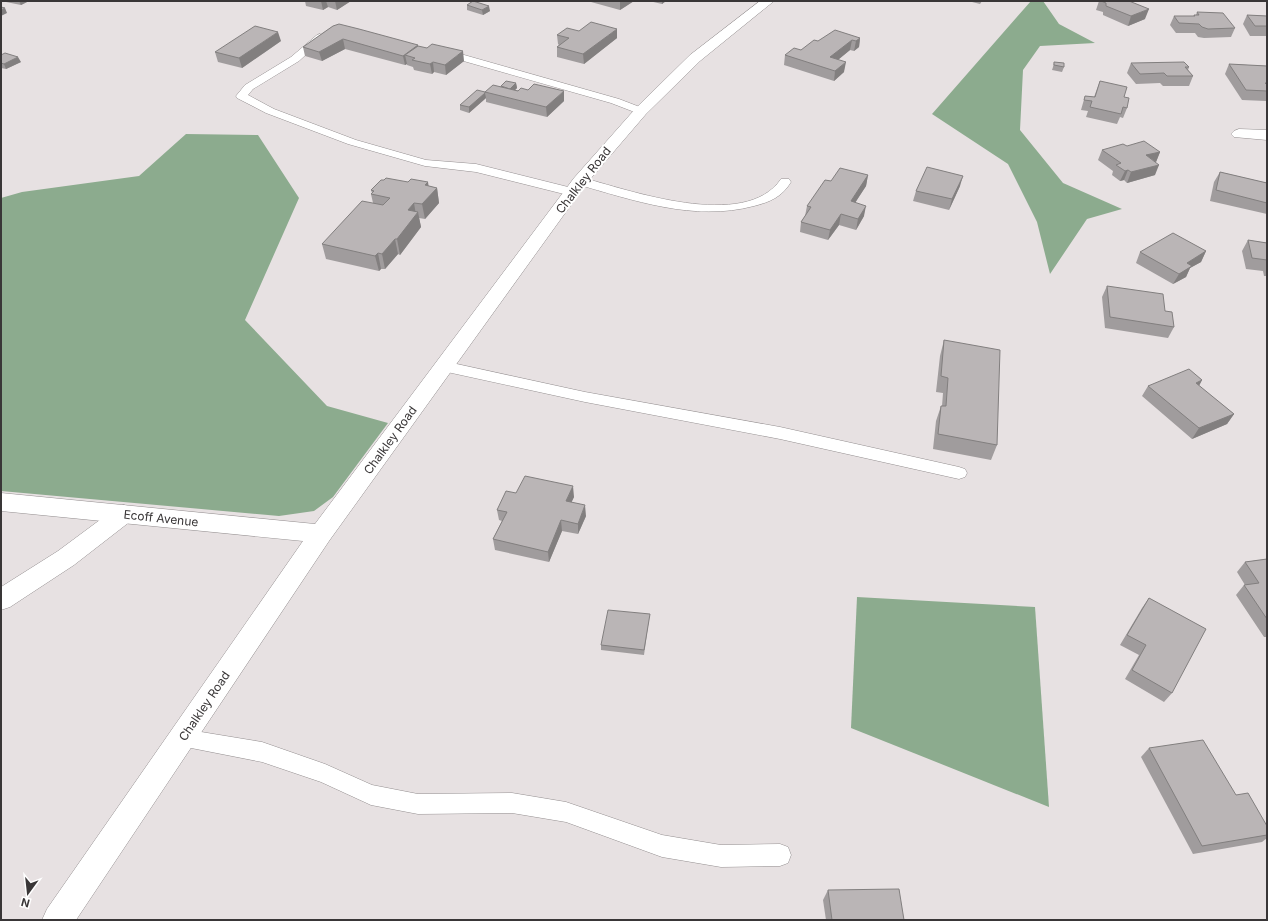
<svg xmlns="http://www.w3.org/2000/svg" width="1268" height="921" font-family="Inter,sans-serif">
  <rect width="100%" height="100%" fill="#e7e1e2"/>
  <g fill="#8cab8e">
    <polygon points="1031,1 1043,1 1059,24 1095,43 1040,46 1023,70 1020,130 1063,183 1122,209 1087,219 1050,274 1037,222 1008,164 932,114"/>
    <polygon points="186,134 258,135 299,198 245,320 327,406 388,423 333,497 314,511 279,516 1,491 1,198 22,192 139,176"/>
    <polygon points="857,597 1035,607 1049,807 851,728"/>
  </g>
  <g fill="none" stroke-linecap="round" stroke-linejoin="round">
    <defs>
      <g id="lane">
        <polygon points="320,34 325,37 323,39 299,61 253,89 248,95 274,109 356,140 426,160 476,164 576,189 578,192 572,196 476,172 425,166 348,144 266,113 237,98 236,96 245,85 291,57 317,35"/>
        <polygon points="443,49 619,99 645,109 646,111 645,113 637,113 611,103 439,54 438,52"/>
        <path d="M 580,177 C 629,190 745,232 781,179 L 789,179 L 791,182 C 782,197 770,202 754,206 C 694,222 633,200 576,184 L 574,181 Z"/>
        <polygon points="443,361 585,392 780,427 959,467 965,469 967,473 965,477 959,479 780,439 585,402 438,370 436,366 438,362"/>
        <polygon points="183,729 262,742 325,764 372,785 418,794 512,793 566,802 662,835 721,845 780,844 788,847 791,855 788,863 780,866 721,867 662,857 566,822 512,813 418,814 371,805 321,782 262,762 176,745 173,738 176,731"/>
      </g>
      <g id="street">
        <polygon points="1239,129 1267,130 1267,140 1234,137 1231,134 1234,131"/>
        <polygon points="124,505 132,508 136,514 132,520 74,565 10,607 1,610 1,587 58,551 116,508"/>
      </g>
      <polygon id="secondary" points="760,1 774,1 700,61 646,114 586,184 329,541 76,920 42,920 47,909 303,541 1,511 1,493 315,524 574,178 636,108 690,55"/>
    </defs>
    <use href="#lane" stroke="#948f90" stroke-width="1"/>
    <use href="#street" stroke="#948f90" stroke-width="1"/>
    <use href="#secondary" stroke="#948f90" stroke-width="1"/>
    <use href="#lane" fill="#fff" fill-rule="evenodd"/>
    <use href="#street" fill="#fff" fill-rule="evenodd"/>
    <use href="#secondary" fill="#fff" fill-rule="evenodd"/>
  </g>
  <g fill="#a09c9d">
    <polygon points="1,1 29,1 21,5"/>
    <polygon points="305,1 351,1 337,10 328,7 323,10 306,6"/>
    <polygon points="591,1 634,1 620,10 591,2"/>
    <polygon points="649,1 666,1 662,4"/>
    <polygon points="968,1 982,1 980,4"/>
    <polygon points="1099,1 1129,1 1145,19 1128,26 1103,15 1103,12 1096,10"/>
    <polygon points="467,5 490,11 483,15 467,10"/>
    <polygon points="1197,12 1235,28 1231,37 1204,38 1198,37 1195,33 1176,33 1170,25 1174,16 1193,16 1194,15 1196,15"/>
    <polygon points="1247,15 1267,16 1267,36 1250,36 1243,24"/>
    <polygon points="333,26 418,46 464,61 446,75 434,72 432,74 414,70 413,67 407,65 407,64 405,65 345,49 322,61 305,56 303,47"/>
    <polygon points="579,31 617,38 584,64 557,57 557,47 559,45 558,44 557,35"/>
    <polygon points="860,38 859,47 854,51 850,50 838,60 844,72 834,81 784,65 785,55 801,50 818,41"/>
    <polygon points="281,41 242,68 218,62 215,52"/>
    <polygon points="1,55 21,62 6,69 1,68"/>
    <polygon points="1054,62 1064,67 1062,72 1052,70 1053,67"/>
    <polygon points="1131,63 1189,67 1188,70 1193,76 1189,86 1163,86 1160,83 1136,84 1127,73"/>
    <polygon points="1229,64 1267,66 1267,99 1266,101 1242,100 1225,74"/>
    <polygon points="1100,81 1124,97 1127,108 1123,118 1120,117 1117,124 1086,117 1088,111 1081,110 1085,96 1094,97"/>
    <polygon points="516,83 517,88 515,90 564,101 547,117 486,102 486,98 469,113 460,110 460,105 485,92 501,86"/>
    <polygon points="1127,146 1160,152 1156,162 1155,175 1127,183 1124,180 1120,181 1112,175 1113,171 1098,160 1102,150"/>
    <polygon points="1220,172 1267,183 1267,214 1210,201 1214,182"/>
    <polygon points="868,175 866,186 855,203 864,216 856,230 839,225 828,240 800,232 801,222 805,216 807,206 831,181"/>
    <polygon points="429,186 437,188 439,203 425,219 419,218 421,227 400,255 398,254 385,269 381,269 379,271 326,259 322,244 373,203 371,194 372,193 371,190"/>
    <polygon points="960,186 949,210 913,201 916,191"/>
    <polygon points="1248,240 1267,243 1267,276 1264,276 1263,271 1246,269 1242,251"/>
    <polygon points="1206,251 1201,262 1190,268 1186,277 1173,284 1136,263 1140,252"/>
    <polygon points="1107,286 1165,311 1174,327 1168,338 1105,328 1102,297"/>
    <polygon points="944,340 997,445 991,460 933,449 936,421 941,406 942,406 943,393 936,392 940,356"/>
    <polygon points="1202,380 1199,386 1234,414 1227,424 1192,439 1142,396 1148,386"/>
    <polygon points="574,497 571,502 586,516 578,534 562,531 549,562 495,550 493,539 502,521 499,520 497,510"/>
    <polygon points="1267,559 1267,637 1264,637 1236,595 1244,585 1245,585 1237,572 1245,562"/>
    <polygon points="1149,598 1172,693 1164,702 1125,679 1139,655 1120,645 1142,608"/>
    <polygon points="649,619 644,655 601,650 601,645"/>
    <polygon points="1149,748 1236,795 1267,826 1267,838 1262,842 1193,854 1141,757"/>
    <polygon points="828,890 904,920 826,920 823,900"/>
  </g>
  <g fill="#827f7f">
    <polygon points="19,1 29,1 21,5"/>
    <polygon points="321,1 326,1 328,7 323,10"/>
    <polygon points="335,1 351,1 337,10"/>
    <polygon points="620,1 634,1 620,10"/>
    <polygon points="662,1 666,1 662,4"/>
    <polygon points="489,6 490,11 483,15 482,10"/>
    <polygon points="5,8 7,13 1,16 1,10"/>
    <polygon points="1149,9 1145,19 1128,26 1131,16"/>
    <polygon points="617,29 617,38 584,64 583,54"/>
    <polygon points="278,32 281,41 242,68 239,58"/>
    <polygon points="860,38 859,47 854,51 856,41"/>
    <polygon points="343,39 345,49 322,61 319,52"/>
    <polygon points="852,40 850,50 829,67 830,57"/>
    <polygon points="418,45 419,55 405,55 407,64 405,65 403,56"/>
    <polygon points="463,51 464,61 446,75 445,65"/>
    <polygon points="18,57 21,62 6,69 4,64"/>
    <polygon points="433,62 434,72 432,74 430,64"/>
    <polygon points="846,62 844,72 834,81 835,71"/>
    <polygon points="516,83 517,88 511,94 510,89"/>
    <polygon points="564,91 564,101 547,117 546,107"/>
    <polygon points="485,93 486,98 469,113 469,107"/>
    <polygon points="1160,152 1156,162 1146,155"/>
    <polygon points="1159,165 1155,175 1127,183 1131,172"/>
    <polygon points="1128,170 1124,180 1120,181 1125,171"/>
    <polygon points="868,175 866,186 849,212 851,201"/>
    <polygon points="963,176 960,186 949,210 952,199"/>
    <polygon points="428,182 430,195 437,188 439,203 425,219 422,204 425,185"/>
    <polygon points="414,203 416,215 418,212 421,227 400,255 397,239 408,210"/>
    <polygon points="866,206 864,216 856,230 858,219"/>
    <polygon points="841,214 839,225 828,240 830,230"/>
    <polygon points="395,239 398,254 385,269 382,254"/>
    <polygon points="1206,251 1201,262 1190,268 1186,277 1173,284 1179,274 1187,263"/>
    <polygon points="378,253 381,269 379,271 375,256"/>
    <polygon points="1202,380 1196,391 1196,383"/>
    <polygon points="1234,414 1227,424 1192,439 1199,428"/>
    <polygon points="573,486 574,497 567,512 566,501"/>
    <polygon points="585,505 586,516 578,534 578,524"/>
    <polygon points="561,520 562,531 549,562 548,552"/>
  </g>
  <g fill="#bab5b6" stroke="#827f7f">
    <polygon points="473,1 489,6 482,10 467,5"/>
    <polygon points="1101,1 1129,1 1149,9 1131,16 1106,6 1106,3"/>
    <polygon points="1,7 5,8 1,10"/>
    <polygon points="1197,12 1223,13 1235,28 1208,29 1202,27 1199,24 1179,23 1174,16 1195,16 1194,15 1199,15"/>
    <polygon points="1247,15 1267,16 1267,26 1255,26"/>
    <polygon points="591,22 617,29 583,54 557,47 569,38 557,35 567,28 579,31"/>
    <polygon points="339,24 359,29 418,45 403,56 343,39 319,52 303,47 333,26"/>
    <polygon points="255,26 278,32 239,58 215,52"/>
    <polygon points="835,30 860,38 856,41 852,40 830,57 846,62 835,71 785,55 794,48 801,50 814,40 818,41"/>
    <polygon points="432,44 463,51 445,65 433,62 430,64 412,60 415,58 405,55 418,46 427,48"/>
    <polygon points="5,53 18,57 4,64 1,63 1,55"/>
    <polygon points="1054,62 1064,63 1064,67 1054,65"/>
    <polygon points="1184,62 1189,67 1185,67 1193,76 1167,76 1164,73 1140,74 1131,63"/>
    <polygon points="1229,64 1267,66 1267,83 1265,83 1267,85 1267,91 1246,90"/>
    <polygon points="506,81 516,83 510,89 501,86"/>
    <polygon points="1100,81 1127,87 1124,97 1129,98 1127,108 1123,107 1121,114 1090,107 1092,101 1084,100 1085,96 1095,97"/>
    <polygon points="534,84 564,91 546,107 485,92 493,85 518,91 521,88 528,90"/>
    <polygon points="477,90 485,92 485,93 469,107 460,105"/>
    <polygon points="1144,141 1160,152 1146,155 1159,165 1131,172 1128,170 1125,171 1116,165 1121,163 1102,150 1123,144 1127,146"/>
    <polygon points="927,167 963,176 952,199 916,191"/>
    <polygon points="840,168 868,175 851,201 866,206 858,219 841,214 830,230 801,222 811,207 807,206 825,180 831,181"/>
    <polygon points="1220,172 1267,183 1267,203 1216,190"/>
    <polygon points="386,178 408,182 411,179 428,182 425,185 437,188 422,204 414,203 408,210 418,212 397,239 395,239 382,254 378,253 375,256 322,244 362,201 383,205 390,198 371,194 374,191 371,190 381,180 384,180"/>
    <polygon points="1173,233 1206,251 1187,263 1192,266 1179,274 1140,252"/>
    <polygon points="1248,240 1267,243 1267,260 1252,258"/>
    <polygon points="1107,286 1163,294 1165,311 1172,312 1174,327 1110,317"/>
    <polygon points="944,340 1000,350 997,445 938,434 941,406 946,406 948,378 941,376"/>
    <polygon points="1189,369 1202,380 1196,383 1234,414 1199,428 1148,386"/>
    <polygon points="525,476 573,486 566,501 585,505 578,524 561,520 548,552 493,539 507,512 497,510 506,491 516,493"/>
    <polygon points="1267,559 1267,619 1244,585 1259,583 1245,562"/>
    <polygon points="1149,598 1206,629 1172,693 1132,670 1146,645 1127,635"/>
    <polygon points="608,610 650,614 644,650 601,645"/>
    <polygon points="1203,740 1236,795 1248,793 1267,826 1267,835 1202,846 1149,748"/>
    <polygon points="899,889 904,920 832,920 828,890"/>
  </g>
  <g text-anchor="middle" dominant-baseline="central" stroke-width="4" stroke-linejoin="round" paint-order="stroke">
    <g font-size="12" fill="#393637" stroke="#fff">
      <text transform="translate(583 180) rotate(-52)">Chalkley Road</text>
      <text transform="translate(390 440) rotate(-54)">Chalkley Road</text>
      <text transform="translate(161 518) rotate(6)">Ecoff Avenue</text>
      <text transform="translate(204 706) rotate(-56)">Chalkley Road</text>
    </g>
  </g>
  <rect width="1268" height="921" fill="none" stroke="#393637" stroke-width="4"/>
  <g transform="translate(28 893) rotate(195)" stroke="#ffffff" stroke-width="3" paint-order="stroke">
  <path d="M0-3L7 15L0 10L-7 15Z" fill="#393637"/>
  <text y="-6" font-size="11" font-weight="bold" text-anchor="middle" fill="#393637">N</text>
  </g>
</svg>
